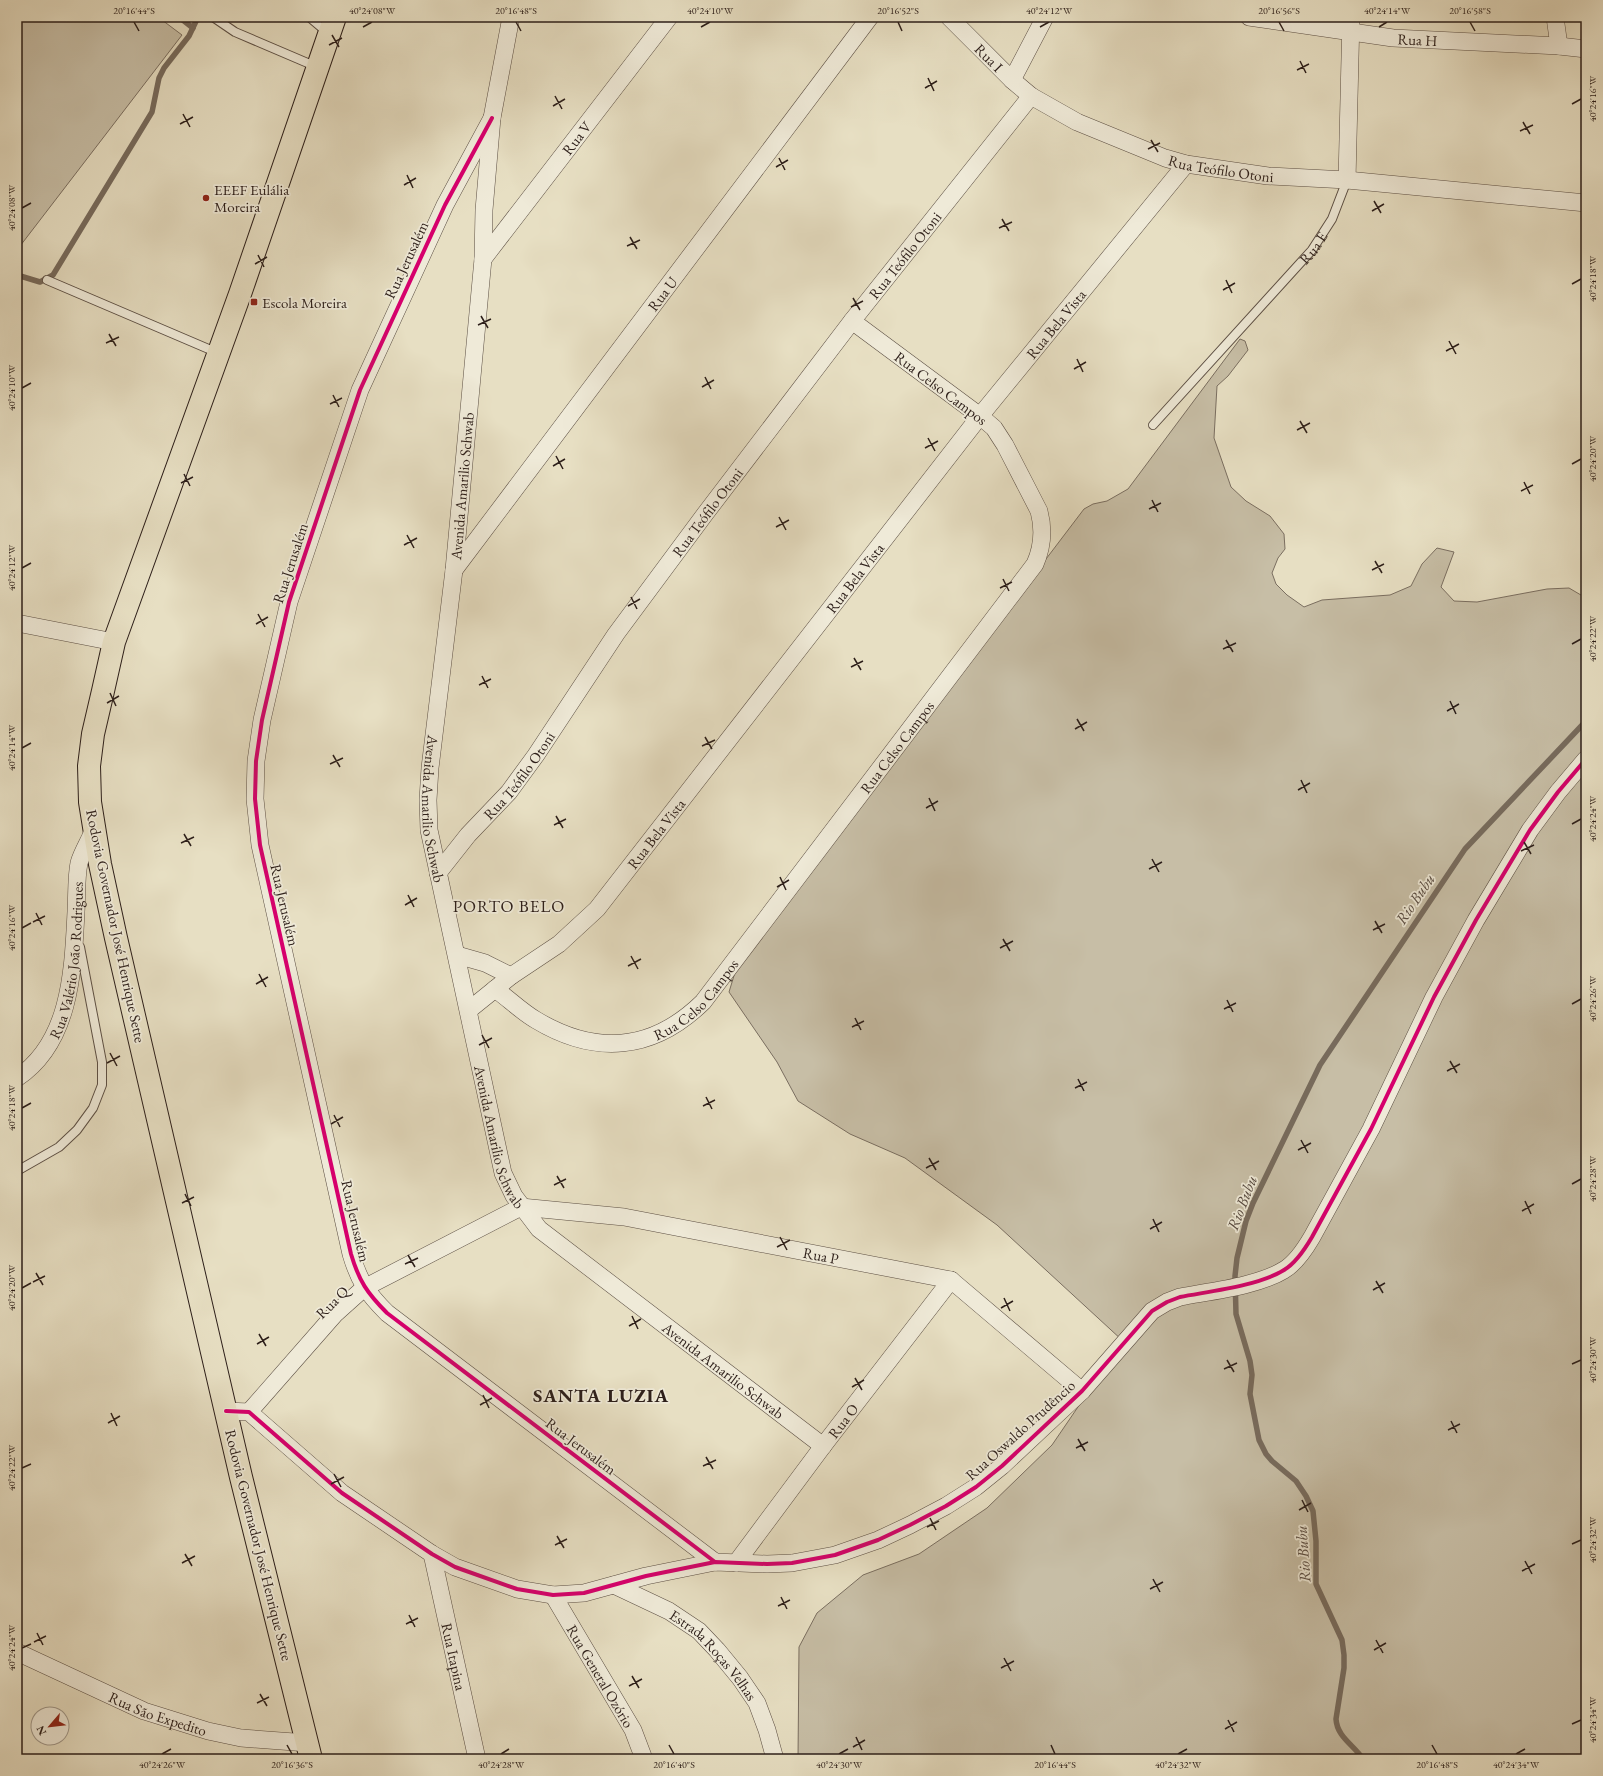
<svg xmlns="http://www.w3.org/2000/svg" width="1603" height="1776" font-family="'EB Garamond',serif">
  <rect width="100%" height="100%" fill="#e7dfc3"/>
  <filter id="stains"><feTurbulence type="fractalNoise" baseFrequency=".005" numOctaves="4"/><feColorMatrix values="0 0 0 0 .2 0 0 0 0 .09 0 0 0 0 .02 0 0 0 .5 -.17"/></filter>
  <radialGradient id="worn" r=".72"><stop offset=".6" stop-color="#630" stop-opacity="0"/><stop offset="1" stop-color="#630" stop-opacity=".3"/></radialGradient>
  <g fill="#c7bea6" stroke="#7a6e60">
    <polygon points="17,17 158,17 182,35 17,250"/>
    <polygon points="1240,339 1245,341 1248,350 1228,376 1217,386 1214,438 1231,487 1246,501 1270,516 1284,534 1285,549 1278,558 1272,573 1276,584 1287,595 1304,607 1322,600 1390,595 1411,586 1422,564 1437,548 1454,552 1441,587 1454,601 1477,602 1547,589 1569,588 1586,598 1586,1759 798,1759 799,1647 817,1613 863,1575 919,1554 987,1508 1052,1445 1123,1341 997,1225 905,1158 850,1134 798,1101 777,1062 729,992 737,966 1084,509 1093,504 1107,501 1128,489"/>
  </g>
  <g fill="none" stroke-linecap="round" stroke-linejoin="round">
    <g stroke="#776b5d" stroke-width="5.5">
      <polyline points="179,17 193,28"/>
      <polyline points="17,275 40,282 53,275 152,112 159,78 164,68 189,36 198,17"/>
      <path d="M 1363,1759 C 1354,1745 1337,1737 1336,1719 L 1344,1668 L 1344,1655 L 1342,1640 L 1316,1584 L 1316,1541 L 1313,1511 L 1306,1496 L 1296,1481 L 1272,1461 L 1266,1454 L 1259,1440 L 1250,1394 L 1252,1375 L 1250,1361 L 1236,1314 L 1235,1276 L 1237,1258 L 1246,1221 L 1253,1203 L 1320,1065 L 1465,849 L 1586,721"/>
    </g>
    <defs>
      <g id="service">
        <polyline points="213,17 235,32 317,67"/>
        <polyline points="309,17 328,33"/>
        <polyline points="47,280 218,353"/>
        <path id="s1" d="M 1153,425 L 1312,250 L 1332,219 L 1347,180"/>
        <polyline points="17,1171 59,1147 77,1130 93,1108 102,1085 102,1062 80,947"/>
      </g>
      <g id="minor">
        <path id="s2" d="M 511,17 L 492,118 L 484,210 L 483,259 L 454,570 L 430,768 L 428,800 L 429,830 L 503,1173 L 514,1196 L 539,1229 L 823,1446"/>
        <path id="s3" d="M 949,17 L 1012,80 L 1031,96 L 1077,122 L 1165,158 L 1186,164 L 1268,176 L 1347,180 L 1586,203"/>
        <path id="s4" d="M 1249,17 L 1393,38 L 1559,46 L 1586,49"/>
        <polyline points="1555,17 1559,46"/>
        <polyline points="1012,80 1045,17"/>
        <path d="M 492,118 L 445,205 L 360,390 L 289,602 L 262,720 L 256,761 L 255,799 L 260,845 L 351,1254 C 359,1281 367,1293 387,1313 L 715,1562"/>
        <polyline points="1347,180 1351,17"/>
        <path id="s5" d="M 483,259 L 669,17"/>
        <path id="s6" d="M 454,570 L 870,17"/>
        <polyline points="17,623 114,642"/>
        <path id="s7" d="M 438,873 L 468,835 L 509,792 L 536,755 L 616,634 L 705,514 L 852,321 L 1031,96"/>
        <polyline points="457,955 485,963 511,976"/>
        <path id="s8" d="M 495,989 C 509,999 522,1012 536,1020 C 596,1056 653,1051 703,1002 L 1035,564 C 1043,546 1044,530 1039,511 L 1005,445 L 994,428 L 980,416 L 852,321"/>
        <path id="s9" d="M 469,1010 L 511,976 L 559,944 L 597,909 L 980,416 L 1186,164"/>
        <path id="s10" d="M 17,1078 C 71,1042 73,970 76,912 C 77,896 76,878 79,863 C 82,852 90,840 94,829"/>
        <path d="M 226,1411 L 249,1412 L 342,1493 L 432,1554 L 455,1567 L 517,1589 L 553,1595 L 584,1593 L 646,1576 L 715,1562 L 767,1564 L 792,1563 L 835,1555 L 878,1540 L 910,1525 L 946,1506 L 976,1487 L 1002,1466 L 1082,1391 L 1152,1311 L 1167,1302 L 1180,1297 C 1211,1291 1258,1286 1284,1270 C 1296,1263 1305,1249 1312,1237 L 1371,1129 L 1434,997 L 1476,920 L 1530,830 L 1558,792 L 1586,759"/>
        <path id="s11" d="M 249,1412 L 335,1314 L 364,1288 L 521,1207 L 624,1217 L 951,1280 L 1082,1391"/>
        <path id="s12" d="M 432,1554 L 477,1759"/>
        <path id="s13" d="M 736,1563 L 823,1446 L 951,1280"/>
        <path id="s14" d="M 614,1585 L 669,1611 L 699,1631 L 717,1650 L 740,1678 L 757,1703 L 767,1730 L 775,1759"/>
        <path id="s15" d="M 553,1595 L 633,1730 L 644,1759"/>
        <path id="s16" d="M 17,1652 L 144,1711 L 208,1731 L 241,1738 L 308,1743"/>
      </g>
      <polyline id="primary" points="311,1759 241,1477 116,938 100,864 90,802 89,766 93,734 103,691 114,642 240,294 335,17"/>
    </defs>
    <use href="#service" stroke="#5c4f44" stroke-width="10"/>
    <use href="#minor" stroke="#5c4f44" stroke-width="18"/>
    <use href="#primary" stroke="#2d1f1a" stroke-width="24"/>
    <use href="#service" stroke="#efead8" stroke-width="8"/>
    <use href="#minor" stroke="#efead8" stroke-width="17"/>
    <use href="#primary" stroke="#e7dfc3" stroke-width="22"/>
    <defs>
      <g id="cycleway">
        <path d="M 492,118 L 445,205 L 360,390 L 289,602 L 262,720 L 256,761 L 255,799 L 260,845 L 351,1254 C 359,1281 367,1293 387,1313 L 715,1562"/>
        <path d="M 226,1411 L 249,1412 L 342,1493 L 432,1554 L 455,1567 L 517,1589 L 553,1595 L 584,1593 L 646,1576 L 715,1562 L 767,1564 L 792,1563 L 835,1555 L 878,1540 L 910,1525 L 946,1506 L 976,1487 L 1002,1466 L 1082,1391 L 1152,1311 L 1167,1302 L 1180,1297 C 1211,1291 1258,1286 1284,1270 C 1296,1263 1305,1249 1312,1237 L 1371,1129 L 1434,997 L 1476,920 L 1530,830 L 1558,792 L 1586,759"/>
      </g>
    </defs>
    <use href="#cycleway" stroke="#efead8" stroke-width="6"/>
    <use href="#cycleway" stroke="#d6006c" stroke-width="4"/>
  </g>
  <path fill="none" stroke="#2d1f1a" stroke-width="1.5" d="M 134,22 L 139,31M 516,22 L 521,31M 898,22 L 902,31M 1279,22 L 1284,31M 1470,22 L 1475,31M 363,27 L 372,22M 701,27 L 710,22M 1040,27 L 1049,22M 1379,27 L 1387,22M 332,35 L 339,47M 329,45 L 342,38M 1300,61 L 1306,73M 1297,70 L 1309,64M 928,78 L 934,91M 925,88 L 937,81M 555,96 L 562,109M 1572,104 L 1581,99M 553,106 L 565,99M 183,114 L 190,127M 1523,122 L 1530,134M 180,124 L 193,117M 1520,131 L 1533,125M 1151,140 L 1158,152M 1148,149 L 1160,143M 779,158 L 785,170M 776,167 L 788,160M 407,175 L 413,188M 404,185 L 416,178M 1374,201 L 1381,213M 22,208 L 31,203M 1372,211 L 1384,204M 1002,219 L 1009,231M 999,228 L 1012,222M 630,237 L 637,249M 627,246 L 640,240M 258,255 L 264,267M 255,264 L 267,257M 1226,280 L 1232,293M 1572,284 L 1581,279M 1223,290 L 1235,283M 853,298 L 860,310M 851,307 L 863,301M 481,316 L 488,328M 478,325 L 491,319M 109,334 L 116,346M 1449,341 L 1456,354M 106,343 L 119,337M 1446,351 L 1459,344M 1077,359 L 1083,372M 1074,369 L 1086,362M 705,377 L 711,389M 702,387 L 714,380M 22,388 L 31,383M 333,395 L 339,407M 330,404 L 342,398M 1300,421 L 1307,433M 1297,430 L 1310,423M 928,438 L 935,451M 925,448 L 938,441M 556,456 L 563,469M 1572,464 L 1581,459M 553,466 L 565,459M 184,474 L 190,486M 1524,482 L 1530,494M 181,483 L 193,477M 1521,491 L 1533,485M 1152,500 L 1158,512M 1149,509 L 1161,503M 779,517 L 786,530M 776,527 L 789,520M 407,535 L 414,548M 404,545 L 417,538M 1375,561 L 1382,573M 22,568 L 31,563M 1372,570 L 1384,564M 1003,579 L 1009,591M 1000,588 L 1012,582M 631,597 L 637,609M 628,606 L 640,599M 258,614 L 265,627M 256,624 L 268,617M 1226,640 L 1233,652M 1572,644 L 1581,639M 1223,649 L 1236,643M 854,658 L 861,670M 851,667 L 863,661M 482,676 L 488,688M 479,685 L 491,679M 110,693 L 116,706M 1450,701 L 1456,714M 107,703 L 119,696M 1447,711 L 1459,704M 1077,719 L 1084,731M 1075,729 L 1087,722M 705,737 L 712,749M 702,746 L 715,740M 22,748 L 31,743M 333,755 L 340,767M 330,764 L 343,758M 1301,780 L 1307,793M 1298,790 L 1310,783M 929,798 L 935,811M 926,808 L 938,801M 556,816 L 563,828M 1572,824 L 1581,819M 554,825 L 566,819M 184,834 L 191,846M 1524,842 L 1531,854M 181,843 L 194,837M 1521,851 L 1534,845M 1152,859 L 1159,872M 1149,869 L 1162,862M 780,877 L 786,890M 777,887 L 789,880M 408,895 L 414,907M 405,905 L 417,898M 36,913 L 42,925M 1375,921 L 1382,933M 33,922 L 45,916M 22,928 L 31,923M 1373,930 L 1385,924M 1003,939 L 1010,951M 1000,948 L 1013,941M 631,956 L 638,969M 628,966 L 641,959M 259,974 L 266,987M 256,984 L 268,977M 1227,1000 L 1233,1012M 1572,1004 L 1581,999M 1224,1009 L 1236,1003M 855,1018 L 861,1030M 852,1027 L 864,1021M 482,1035 L 489,1048M 479,1045 L 492,1038M 110,1053 L 117,1066M 1450,1061 L 1457,1073M 107,1063 L 120,1056M 1447,1071 L 1460,1064M 1078,1079 L 1084,1091M 1075,1088 L 1087,1082M 706,1097 L 712,1109M 703,1106 L 715,1100M 22,1108 L 31,1103M 334,1115 L 340,1127M 331,1124 L 343,1117M 1301,1140 L 1308,1153M 1298,1150 L 1311,1143M 929,1158 L 936,1170M 926,1168 L 939,1161M 557,1176 L 564,1188M 1572,1184 L 1581,1179M 554,1185 L 566,1179M 185,1194 L 191,1206M 1525,1201 L 1531,1214M 182,1203 L 194,1197M 1522,1211 L 1534,1204M 1153,1219 L 1159,1232M 1150,1229 L 1162,1222M 780,1237 L 787,1250M 777,1247 L 790,1240M 408,1255 L 415,1267M 405,1264 L 418,1258M 36,1273 L 43,1285M 1376,1281 L 1383,1293M 33,1282 L 45,1276M 22,1288 L 31,1283M 1373,1290 L 1385,1283M 1004,1298 L 1010,1311M 1001,1308 L 1013,1301M 632,1316 L 638,1329M 629,1326 L 641,1319M 259,1334 L 266,1346M 257,1344 L 269,1337M 1227,1360 L 1234,1372M 1572,1364 L 1581,1360M 1224,1369 L 1237,1363M 855,1378 L 862,1390M 852,1387 L 864,1380M 483,1395 L 489,1408M 480,1405 L 492,1398M 111,1413 L 117,1426M 1451,1421 L 1457,1433M 108,1423 L 120,1416M 1448,1430 L 1460,1424M 1078,1439 L 1085,1451M 1076,1448 L 1088,1442M 706,1457 L 713,1469M 703,1466 L 716,1460M 22,1468 L 31,1464M 334,1474 L 341,1487M 331,1484 L 344,1477M 1302,1500 L 1308,1512M 1299,1510 L 1311,1503M 930,1518 L 936,1530M 927,1527 L 939,1521M 557,1536 L 564,1548M 1572,1544 L 1581,1540M 555,1545 L 567,1539M 185,1554 L 192,1566M 1525,1561 L 1532,1574M 182,1563 L 195,1556M 1522,1571 L 1535,1564M 1153,1579 L 1160,1592M 1150,1589 L 1163,1582M 781,1597 L 787,1609M 778,1606 L 790,1600M 409,1615 L 415,1627M 406,1624 L 418,1618M 37,1633 L 43,1645M 1376,1640 L 1383,1653M 34,1642 L 46,1636M 22,1648 L 31,1644M 1374,1650 L 1386,1643M 1004,1658 L 1011,1671M 1001,1668 L 1014,1661M 632,1676 L 639,1688M 629,1686 L 642,1679M 260,1694 L 267,1706M 257,1703 L 269,1697M 1228,1720 L 1234,1732M 1572,1724 L 1581,1720M 1225,1729 L 1237,1722M 856,1737 L 862,1750M 287,1745 L 292,1754M 669,1745 L 674,1754M 1051,1745 L 1055,1754M 1432,1745 L 1437,1754M 853,1747 L 865,1740M 162,1754 L 171,1749M 501,1754 L 509,1749M 839,1754 L 848,1749M 1178,1754 L 1187,1749M 1516,1754 L 1525,1749"/>
  <g fill="#8f2418" stroke="#efead8" stroke-width="1.5">
    <circle cx="206" cy="198" r="4"/>
    <rect x="250" y="298" width="8" height="8" rx="2"/>
  </g>
  <g text-anchor="middle" dominant-baseline="central" stroke-width="3.5" stroke-linejoin="round" paint-order="stroke">
    <g font-size="15" fill="#2d1f1a" stroke="#efead8">
      <text stroke="none"><textPath href="#s4" startOffset="170">Rua H</textPath></text>
      <text stroke="none"><textPath href="#s3" startOffset="57">Rua I</textPath></text>
      <text stroke="none"><textPath href="#s5" startOffset="153">Rua V</textPath></text>
      <text stroke="none"><textPath href="#s3" startOffset="319">Rua Teófilo Otoni</textPath></text>
      <text stroke="none"><textPath href="#s1" startOffset="239">Rua E</textPath></text>
      <text stroke="none"><textPath href="#s7" startOffset="775">Rua Teófilo Otoni</textPath></text>
      <text transform="translate(406 260) rotate(-65)">Rua Jerusalém</text>
      <text stroke="none"><textPath href="#s6" startOffset="346">Rua U</textPath></text>
      <text stroke="none"><textPath href="#s9" startOffset="907">Rua Bela Vista</textPath></text>
      <text transform="translate(941 388) rotate(37)">Rua Celso Campos</text>
      <text transform="translate(462 486) rotate(-85)">Avenida Amarilio Schwab</text>
      <text stroke="none"><textPath href="#s7" startOffset="451">Rua Teófilo Otoni</textPath></text>
      <text transform="translate(290 563) rotate(-72)">Rua Jerusalém</text>
      <text stroke="none"><textPath href="#s9" startOffset="583">Rua Bela Vista</textPath></text>
      <text stroke="none"><textPath href="#s8" startOffset="555">Rua Celso Campos</textPath></text>
      <text stroke="none"><textPath href="#s7" startOffset="127">Rua Teófilo Otoni</textPath></text>
      <text stroke="none"><textPath href="#s2" startOffset="797">Avenida Amarilio Schwab</textPath></text>
      <text stroke="none"><textPath href="#s9" startOffset="259">Rua Bela Vista</textPath></text>
      <text transform="translate(285 905) rotate(77)">Rua Jerusalém</text>
      <text transform="translate(116 926) rotate(78)">Rodovia Governador José Henrique Sette</text>
      <text stroke="none"><textPath href="#s10" startOffset="134">Rua Valério João Rodrigues</textPath></text>
      <text stroke="none"><textPath href="#s8" startOffset="231">Rua Celso Campos</textPath></text>
      <text stroke="none"><textPath href="#s2" startOffset="1133">Avenida Amarilio Schwab</textPath></text>
      <text transform="translate(356 1221) rotate(77)">Rua Jerusalém</text>
      <text stroke="none"><textPath href="#s11" startOffset="650">Rua P</textPath></text>
      <text transform="translate(332 1302) rotate(-45)">Rua Q</text>
      <text stroke="none"><textPath href="#s2" startOffset="1468">Avenida Amarilio Schwab</textPath></text>
      <text stroke="none"><textPath href="#s13" startOffset="178">Rua O</textPath></text>
      <text transform="translate(1020 1430) rotate(-42)">Rua Oswaldo Prudêncio</text>
      <text transform="translate(581 1446) rotate(37)">Rua Jerusalém</text>
      <text transform="translate(259 1545) rotate(76)">Rodovia Governador José Henrique Sette</text>
      <text stroke="none"><textPath href="#s12" startOffset="105">Rua Itapina</textPath></text>
      <text stroke="none"><textPath href="#s14" startOffset="124">Estrada Roças Velhas</textPath></text>
      <text stroke="none"><textPath href="#s15" startOffset="94">Rua General Ozório</textPath></text>
      <text stroke="none"><textPath href="#s16" startOffset="154">Rua São Expedito</textPath></text>
    </g>
    <g font-size="15" fill="#2d1f1a" stroke="#efead8" text-anchor="start">
      <text x="214" y="189">EEEF Eulália<tspan x="214" dy="17">Moreira</tspan></text>
      <text x="262" y="302">Escola Moreira</text>
    </g>
    <g font-size="16" font-style="italic" fill="#584b41" stroke="#efead8">
      <text transform="translate(1415 899) rotate(-56)">Rio Bubu</text>
      <text transform="translate(1242 1203) rotate(-69)">Rio Bubu</text>
      <text transform="translate(1303 1554) rotate(-94)">Rio Bubu</text>
    </g>
    <g font-size="17" letter-spacing="1" fill="#2d1f1a" stroke="#efead8">
      <text x="509" y="906">PORTO BELO</text>
    </g>
    <g font-size="19" font-weight="bold" letter-spacing="1" fill="#2d1f1a" stroke="#efead8">
      <text x="601" y="1395">SANTA LUZIA</text>
    </g>
  </g>
  <rect width="1603" height="1776" fill="none" stroke="#e7dfc3" stroke-width="44"/>
  <g transform="translate(50 1726) rotate(242)"><circle r="19" fill="#efead8" stroke="#a1998c"/>
  <path d="M0-3L7 15L0 10L-7 15Z" fill="#8f2418"/>
  <text y="-6" font-size="11" font-weight="bold" text-anchor="middle" fill="#2d1f1a">N</text>
  </g>
  <rect x="22" y="22" width="1559" height="1732" fill="none" stroke="#2d1f1a" stroke-width="1.5"/>
  <g font-size="10" text-anchor="middle" fill="#2d1f1a">
    <text x="134" y="14">20°16'44"S</text>
    <text x="372" y="14">40°24'08"W</text>
    <text x="516" y="14">20°16'48"S</text>
    <text x="710" y="14">40°24'10"W</text>
    <text x="898" y="14">20°16'52"S</text>
    <text x="1049" y="14">40°24'12"W</text>
    <text x="1279" y="14">20°16'56"S</text>
    <text x="1387" y="14">40°24'14"W</text>
    <text x="1470" y="14">20°16'58"S</text>
    <text transform="translate(1592 99) rotate(-90)" y="4">40°24'16"W</text>
    <text transform="translate(11 208) rotate(-90)" y="4">40°24'08"W</text>
    <text transform="translate(1592 279) rotate(-90)" y="4">40°24'18"W</text>
    <text transform="translate(11 388) rotate(-90)" y="4">40°24'10"W</text>
    <text transform="translate(1592 459) rotate(-90)" y="4">40°24'20"W</text>
    <text transform="translate(11 568) rotate(-90)" y="4">40°24'12"W</text>
    <text transform="translate(1592 639) rotate(-90)" y="4">40°24'22"W</text>
    <text transform="translate(11 748) rotate(-90)" y="4">40°24'14"W</text>
    <text transform="translate(1592 819) rotate(-90)" y="4">40°24'24"W</text>
    <text transform="translate(11 928) rotate(-90)" y="4">40°24'16"W</text>
    <text transform="translate(1592 999) rotate(-90)" y="4">40°24'26"W</text>
    <text transform="translate(11 1108) rotate(-90)" y="4">40°24'18"W</text>
    <text transform="translate(1592 1179) rotate(-90)" y="4">40°24'28"W</text>
    <text transform="translate(11 1288) rotate(-90)" y="4">40°24'20"W</text>
    <text transform="translate(1592 1360) rotate(-90)" y="4">40°24'30"W</text>
    <text transform="translate(11 1468) rotate(-90)" y="4">40°24'22"W</text>
    <text transform="translate(1592 1540) rotate(-90)" y="4">40°24'32"W</text>
    <text transform="translate(11 1648) rotate(-90)" y="4">40°24'24"W</text>
    <text transform="translate(1592 1720) rotate(-90)" y="4">40°24'34"W</text>
    <text x="162" y="1768">40°24'26"W</text>
    <text x="292" y="1768">20°16'36"S</text>
    <text x="501" y="1768">40°24'28"W</text>
    <text x="674" y="1768">20°16'40"S</text>
    <text x="839" y="1768">40°24'30"W</text>
    <text x="1055" y="1768">20°16'44"S</text>
    <text x="1178" y="1768">40°24'32"W</text>
    <text x="1437" y="1768">20°16'48"S</text>
    <text x="1516" y="1768">40°24'34"W</text>
  </g>
  <rect width="100%" height="100%" filter="url(#stains)"/>
  <rect width="100%" height="100%" fill="url(#worn)"/>
</svg>
